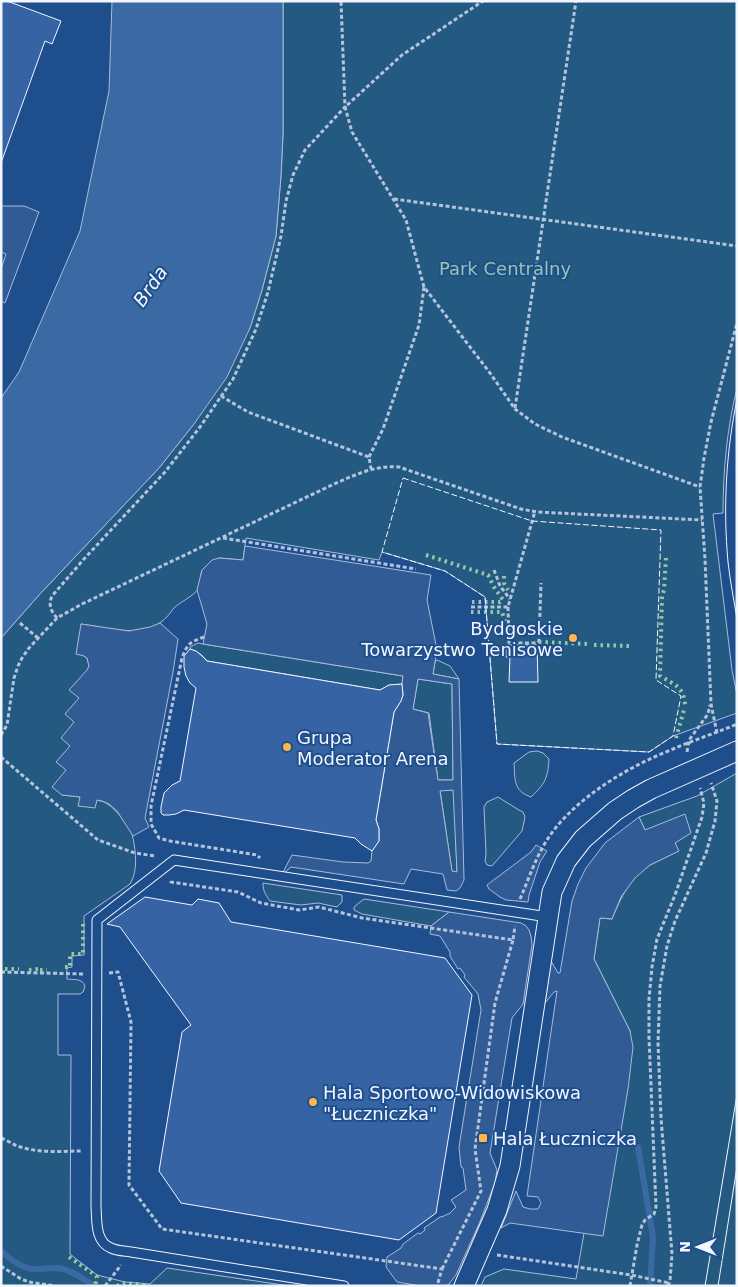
<svg xmlns="http://www.w3.org/2000/svg" width="738" height="1287" font-family="'DejaVu Sans',sans-serif">
  <rect width="100%" height="100%" fill="#1f4e8c"/>
  <g fill="#245a82" stroke="#a8bbd7">
    <path d="M 283,1 L 737,1 L 737,388 C 727,428 723,471 723,513 L 713,514 L 732,670 L 737,695 L 737,713 L 673,736 L 649,752 L 497,744 L 485,597 L 445,571 L 382,552 L 379,560 L 246,538 L 243,560 L 219,558 L 202,570 C 200,576 200,583 198,589 C 194,596 180,602 174,608 C 170,613 166,619 161,622 C 139,638 105,627 81,624 L 84,656 L 87,658 L 89,666 L 79,698 L 62,795 L 80,797 L 79,806 C 85,804 94,799 101,801 C 112,803 131,827 133,838 C 136,853 138,871 130,884 L 84,916 L 84,955 L 72,956 L 72,967 L 67,968 L 67,979 C 75,980 82,978 85,986 L 83,992 L 80,994 L 58,994 L 58,1055 L 71,1055 L 70,1254 L 97,1275 L 125,1282 L 150,1284 L 167,1268 L 290,1286 L 1,1286 L 1,638 L 40,594 L 159,468 L 194,424 L 250,328 L 262,290 L 276,236 L 281,176 L 283,134 Z"/>
    <path d="M 198,643 L 203,644 L 403,676 L 402,684 L 389,685 L 380,690 L 207,661 C 203,655 197,651 190,649 L 190,647 Z"/>
    <polygon points="437,660 450,666 459,679 433,674 435,662"/>
    <polygon points="418,679 452,684 453,780 438,780 429,713 413,709"/>
    <path d="M 537,751 L 543,753 L 549,759 C 548,778 545,784 531,797 C 513,791 515,779 514,763 L 529,752 Z"/>
    <path d="M 737,773 L 737,1286 L 481,1286 L 485,1277 L 504,1269 L 576,1279 L 584,1233 L 603,1235 L 630,1031 L 594,959 L 600,918 L 612,919 C 621,897 630,878 650,865 C 659,860 669,856 678,851 L 675,843 L 645,830 L 639,817 L 697,796 Z"/>
    <polygon points="440,790 454,790 457,872 452,872"/>
    <polygon points="498,797 519,810 523,812 525,817 522,831 492,866 487,865 485,861 486,854 484,807 487,802"/>
    <path d="M 263,883 L 342,895 L 342,902 L 337,907 L 318,903 L 301,905 L 270,901 C 265,894 263,891 263,883 Z"/>
    <polygon points="364,899 449,912 431,926 362,914 354,910 354,907"/>
  </g>
  <g fill="#305b95" stroke="#a8bbd7" fill-rule="evenodd">
    <polygon points="1,206 24,206 39,212 5,303 1,301 1,269 6,254 1,252"/>
    <path d="M 245,546 L 431,575 L 427,600 L 437,650 L 433,674 L 459,679 L 464,880 L 460,888 L 456,891 L 447,890 L 443,874 L 411,869 L 404,884 L 291,867 L 281,876 L 292,855 L 343,862 L 368,863 L 371,861 L 372,851 L 379,841 L 379,829 L 376,820 L 394,712 L 401,701 L 403,695 L 402,684 L 403,676 L 203,644 L 207,624 L 197,590 L 202,570 L 212,560 L 219,558 L 243,560 ZM 418,679 L 452,684 L 453,780 L 438,780 L 428,713 L 413,709 ZM 453,790 L 457,872 L 452,871 L 440,791 Z"/>
    <polygon points="160,623 178,639 173,672 145,818 149,827 133,836 117,811 109,804 102,801 97,800 95,808 78,806 80,797 62,795 52,787 66,770 56,762 70,746 61,738 74,722 65,714 79,698 69,690 87,670 89,666 87,658 84,656 76,654 81,624 129,631 150,627"/>
    <polygon points="685,814 691,833 675,843 679,851 650,865 635,878 621,897 612,919 600,918 594,959 630,1031 633,1047 628,1089 603,1236 510,1223 501,1228 516,1191 523,1207 530,1209 538,1209 541,1203 538,1197 527,1196 557,991 554,992 545,1003 551,961 558,973 560,973 572,901 578,884 586,868 605,843 639,817 645,830"/>
    <polygon points="536,845 547,851 540,862 529,895 528,902 506,900 500,897 489,889 487,885 531,852"/>
    <polygon points="449,912 521,923 526,926 529,930 531,936 532,945 523,1004 512,1018 490,1153 497,1170 495,1183 479,1224 456,1275 449,1284 446,1286 421,1286 397,1282 386,1267 387,1257 401,1248 403,1244 418,1233 420,1234 425,1230 424,1228 440,1217 444,1216 450,1213 456,1207 451,1200 466,1190 463,1168 461,1167 459,1147 481,1010 478,994 464,977 465,975 460,968 458,969 450,956 450,952 440,936 430,934 431,926"/>
  </g>
  <polygon fill="#3b69a3" stroke="#a8bbd7" points="112,1 283,1 283,134 281,176 276,236 262,290 250,328 227,377 194,424 159,468 40,594 1,638 1,398 19,372 80,231 109,91"/>
  <g fill="none" stroke-linecap="round" stroke-linejoin="round">
    <g stroke="#3b69a3" stroke-width="6">
      <polyline points="638,1147 653,1237 650,1286"/>
      <path d="M 1,1251 C 10,1259 22,1269 35,1269 C 42,1269 50,1268 58,1268 C 71,1270 82,1278 93,1285"/>
    </g>
  </g>
  <g fill="#3563a3" stroke="#f2f6ff">
    <polygon points="1,1 7,1 61,21 52,44 45,41 1,163"/>
    <polygon points="506,645 537,645 538,682 509,682 510,657 506,657"/>
    <polygon points="190,649 196,651 201,655 207,661 380,690 389,685 402,684 403,695 401,701 394,712 376,820 379,829 379,841 372,851 361,844 355,838 184,810 176,814 169,815 163,815 161,813 161,807 164,793 172,785 180,781 196,688 190,683 186,676 184,667 184,656"/>
    <polygon points="145,897 192,905 198,899 219,903 231,922 445,958 472,995 436,1213 399,1240 181,1203 159,1171 182,1032 191,1025 120,927 107,924"/>
  </g>
  <g fill="none" stroke-linecap="round" stroke-linejoin="round">
    <defs>
      <path id="lane" d="M 344,1286 L 131,1252 C 125,1251 117,1251 111,1248 C 95,1242 97,1221 96,1206 L 97,920 L 174,860 L 548,917"/>
      <polyline id="street" points="464,1286 497,1210 510,1166 552,892 566,861 583,839 615,811 633,799 651,789 737,751"/>
    </defs>
    <use href="#lane" stroke="#f2f6ff" stroke-width="11"/>
    <use href="#street" stroke="#f2f6ff" stroke-width="21"/>
    <g stroke="#b3c4dc" stroke-width="3" stroke-dasharray="4 2.5" stroke-linecap="butt">
      <polyline points="394,199 737,246"/>
      <polyline points="424,287 406,220 352,132 345,107 402,55 483,1"/>
      <polyline points="221,396 248,412 369,457 371,469"/>
      <polyline points="515,408 576,1"/>
      <polyline points="369,457 383,429 419,325 424,287 490,373 515,409 535,424 562,437 700,487"/>
      <polyline points="223,538 416,569"/>
      <polyline points="494,570 500,586 510,599"/>
      <polyline points="471,607 508,607 535,511"/>
      <polyline points="508,607 509,643 537,643 539,641 541,583"/>
      <path d="M 57,618 C 51,611 48,605 52,596 L 84,559 L 165,472 L 200,427 L 233,379 L 256,329 L 268,292 L 281,236 L 286,201 L 293,175 L 305,150 L 345,107 L 341,1"/>
      <polyline points="20,623 38,638"/>
      <path d="M 204,637 C 190,642 187,644 182,658 L 151,806 L 151,824 L 159,838 L 170,841 L 257,855 L 260,858"/>
      <polyline points="717,733 711,704 705,559 700,487 704,458 711,422 737,323"/>
      <path d="M 1,735 L 7,725 L 14,678 L 18,666 L 22,658 L 29,648 L 57,618 L 82,604 L 334,484 C 355,475 375,465 399,467 L 521,509 L 537,512 L 702,520"/>
      <polyline points="687,752 689,740 708,714 710,705"/>
      <polyline points="1,757 98,840 135,853 155,856"/>
      <polyline points="171,881 171,882 238,892 261,903 299,910 319,907 362,918 513,940 515,926"/>
      <path d="M 520,899 C 530,876 538,850 554,830 C 582,794 630,766 673,749 C 694,740 716,733 737,724"/>
      <polyline points="1,972 83,974"/>
      <polyline points="109,973 118,972 131,1022 129,1185 162,1229 442,1269 437,1286"/>
      <path d="M 1,1138 C 6,1140 11,1143 15,1145 C 37,1154 61,1151 83,1151"/>
      <polyline points="497,1255 631,1275 669,1283"/>
      <polyline points="1,1266 21,1279 29,1282 55,1286"/>
      <polyline points="442,1269 481,1191 475,1149 495,1003 513,940"/>
      <polyline points="105,1286 121,1265"/>
      <polyline points="630,1286 637,1245 642,1225 645,1220 654,1214 656,1207 649,1037 649,999 652,967 657,939 675,895 702,817 704,803 700,788"/>
      <polyline points="668,1286 670,1281 672,1254 661,1118 658,1043 660,986 667,946 675,921 706,853 715,821 717,801 711,783"/>
    </g>
    <use href="#lane" stroke="#1f4e8c" stroke-width="9"/>
    <use href="#street" stroke="#1f4e8c" stroke-width="19"/>
    <g stroke="#f2f6ff" stroke-width="1">
      <path d="M 737,399 C 726,452 723,508 728,562 C 730,581 734,600 737,619"/>
      <polyline points="705,1286 737,1095"/>
      <polyline points="718,1286 737,1167"/>
    </g>
    <g stroke="#97c8a6" stroke-width="4" stroke-dasharray="2.5 4" stroke-linecap="butt">
      <polyline points="426,555 488,575 494,587 503,600 500,602 470,602"/>
      <path d="M 666,558 L 664,590 L 662,596 L 660,676 C 674,684 684,687 685,705"/>
      <polyline points="504,576 504,583 508,590"/>
      <polyline points="471,612 502,612 505,621"/>
      <polyline points="539,642 589,644"/>
      <polyline points="594,645 630,646"/>
      <polyline points="676,738 684,710"/>
      <polyline points="65,967 70,967 70,954 83,954 83,922"/>
      <polyline points="5,969 19,969"/>
      <polyline points="29,970 38,969"/>
      <polyline points="40,970 47,970"/>
      <polyline points="69,1257 95,1275 97,1277 95,1286"/>
      <polyline points="117,1286 123,1283 146,1285"/>
    </g>
    <polygon stroke="#f2f6ff" stroke-width="1" stroke-dasharray="6 2.5" stroke-linecap="butt" points="403,478 532,521 661,530 656,680 681,696 673,736 649,752 497,744 485,597 445,571 382,552"/>
  </g>
  <g fill="#ffb74d" stroke="#1f4e8c" stroke-width="2">
    <circle cx="573" cy="638" r="5"/>
    <circle cx="287" cy="747" r="5"/>
    <circle cx="313" cy="1102" r="5"/>
    <rect x="478" y="1133" width="10" height="10" rx="2.5"/>
  </g>
  <g text-anchor="middle" dominant-baseline="central" stroke-width="4" stroke-linejoin="round" paint-order="stroke">
    <g font-size="18" fill="#97c8a6" stroke="#1f4e8c">
      <text x="505" y="268">Park Centralny</text>
    </g>
    <g font-size="18" fill="#f2f6ff" stroke="#1f4e8c" text-anchor="start">
      <text x="563" y="628" text-anchor="end">Bydgoskie<tspan x="563" dy="21">Towarzystwo Tenisowe</tspan></text>
      <text x="297" y="737">Grupa<tspan x="297" dy="21">Moderator Arena</tspan></text>
      <text x="323" y="1092">Hala Sportowo-Widowiskowa<tspan x="323" dy="21">"Łuczniczka"</tspan></text>
      <text x="493" y="1138">Hala Łuczniczka</text>
    </g>
    <g font-size="19" font-style="italic" fill="#f2f6ff" stroke="#1f4e8c">
      <text transform="translate(150 286) rotate(-55)">Brda</text>
    </g>
  </g>
  <rect width="738" height="1287" fill="none" stroke="#f2f6ff" stroke-width="5"/>
  <g transform="translate(698 1247) rotate(270)" stroke="#1f4e8c" stroke-width="4" paint-order="stroke">
  <path d="M0-4L9 19L0 12L-9 19Z" fill="#f2f6ff"/>
  <text y="-8" font-size="14" font-weight="bold" text-anchor="middle" fill="#f2f6ff">N</text>
  </g>
</svg>
